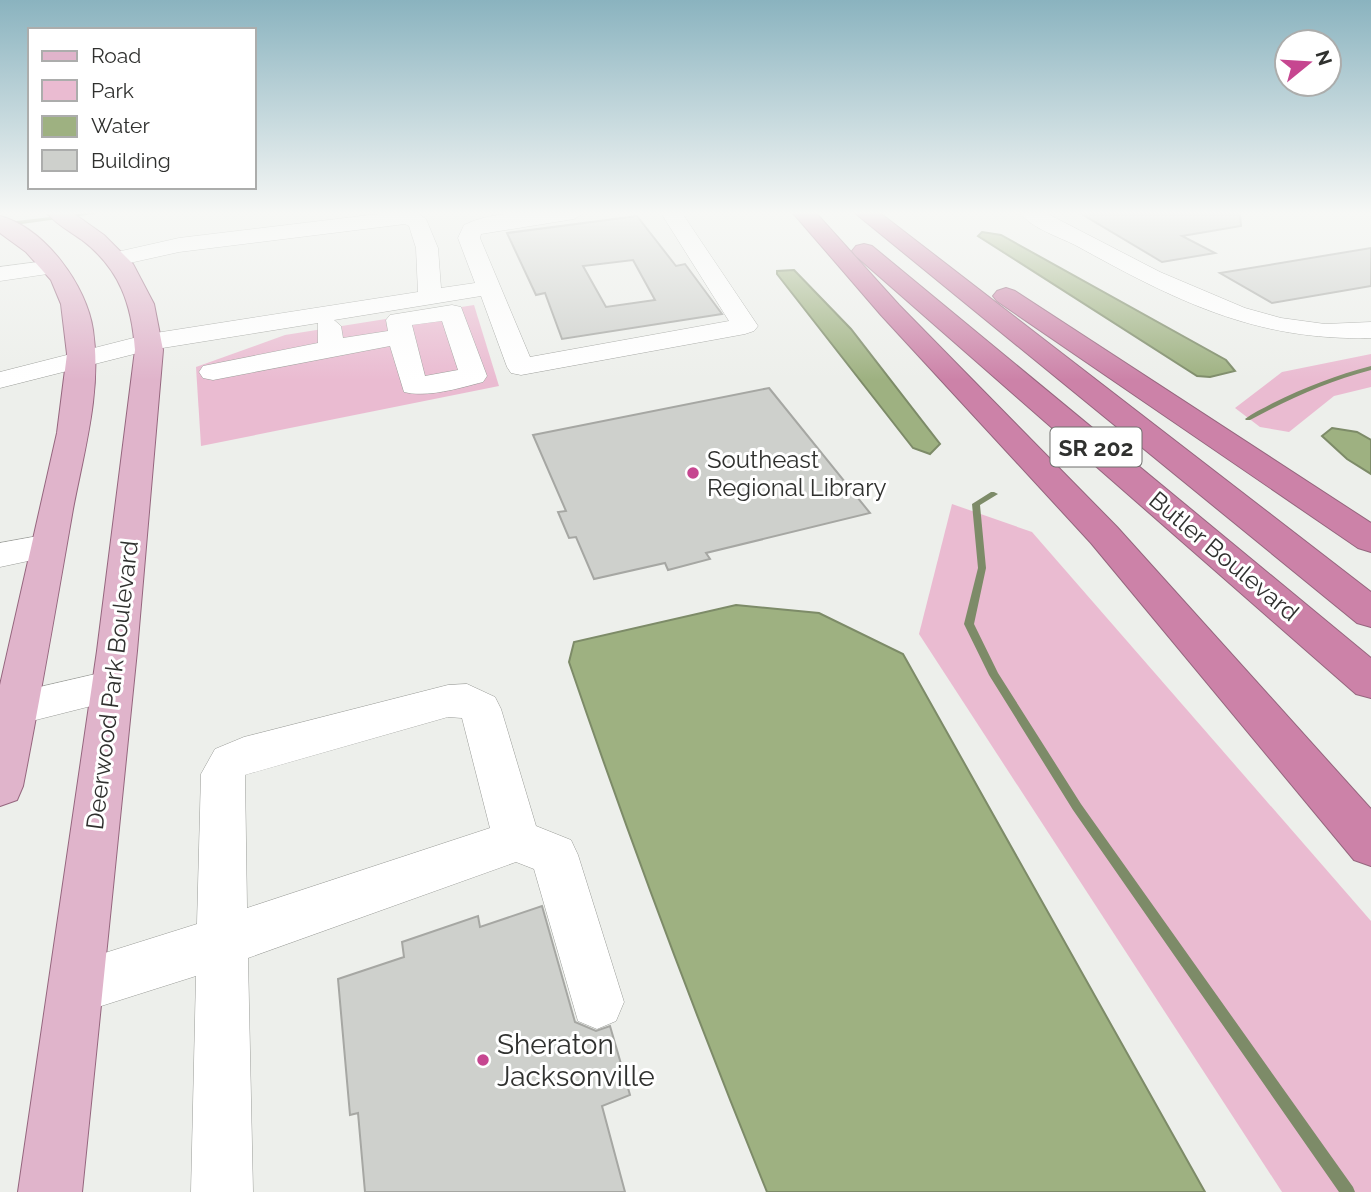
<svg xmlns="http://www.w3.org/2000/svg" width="1371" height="1192" font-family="Raleway,sans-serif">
  <rect width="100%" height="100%" fill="#edefeb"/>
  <g fill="#eabbd1">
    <polygon points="474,305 499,386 201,446 196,367 285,335"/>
    <polygon points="1371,354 1371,387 1334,396 1289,432 1260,427 1235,408 1282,372"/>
    <polygon points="952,504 1032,532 1371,921 1371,1192 1282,1192 919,634"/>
  </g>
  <g fill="#9eb181" stroke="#7d8b68" stroke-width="2">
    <polygon points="982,232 1001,235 1226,360 1235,371 1210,377 1197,376 978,236"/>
    <polygon points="794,270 851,329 940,444 930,454 913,448 777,274 777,271"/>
    <polygon points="1332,428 1357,432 1371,440 1371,474 1347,459 1322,436"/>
    <path d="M 736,605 L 819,613 L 903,654 L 1205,1192 L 767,1192 C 696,1017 630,841 569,662 L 574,642 Z"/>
  </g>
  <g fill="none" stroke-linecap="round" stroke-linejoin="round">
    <g fill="#7d8b68" fill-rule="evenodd">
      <polygon points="84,213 101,213 0,227 0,223"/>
      <path d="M 1371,366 L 1371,370 C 1328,381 1289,399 1250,420 L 1246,420 L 1245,419 C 1253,413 1264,408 1273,403 C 1305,387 1337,375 1371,366 Z"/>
      <polygon points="991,492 994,492 998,494 980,505 986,568 974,624 998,673 1081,804 1353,1187 1355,1192 1339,1192 1073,810 989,675 964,624 978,568 972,504"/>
    </g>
  </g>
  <g fill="#ced0cc" stroke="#a6a7a3" stroke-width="2" fill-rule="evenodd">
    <polygon points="1080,213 1240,213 1241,226 1182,236 1215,253 1162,262"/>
    <path d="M 637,216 L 676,266 L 685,264 L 722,314 L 562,339 L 545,293 L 536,295 L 507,233 ZM 633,260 L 655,300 L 606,307 L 583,266 Z"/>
    <polygon points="1371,248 1371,286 1272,303 1220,273"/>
    <polygon points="769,388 870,513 706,553 710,559 668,570 665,563 594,579 576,537 569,538 558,512 566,511 533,435"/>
    <polygon points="542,906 575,1022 596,1031 610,1026 630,1095 602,1106 625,1192 365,1192 358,1113 350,1115 338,979 404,957 402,942 478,916 480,927"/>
  </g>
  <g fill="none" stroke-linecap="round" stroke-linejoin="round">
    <defs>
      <g id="minor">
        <path d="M 387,213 L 417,213 L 426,219 L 438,248 L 441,288 L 475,283 L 458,238 L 464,225 C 499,208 546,213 584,213 L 574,219 L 481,234 L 480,238 L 530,357 L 729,321 L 661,213 L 682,213 L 758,326 L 754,331 L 745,334 L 521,375 L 511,373 L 507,367 L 481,296 L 334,320 L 341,326 L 343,338 L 388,331 L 386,320 L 390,315 L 452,305 L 461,307 L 487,376 L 483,382 C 460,388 427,398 404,392 L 390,346 L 213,380 L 203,378 L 199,372 L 203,366 L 318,343 L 318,323 L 150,350 L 0,388 L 0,372 L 149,334 L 418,292 L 416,248 L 409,226 L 405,224 L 179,252 L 116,266 L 105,259 L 108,254 L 179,238 ZM 442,321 L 458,370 L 425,376 L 412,325 Z"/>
        <path d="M 1020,213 L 1046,213 L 1160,272 L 1245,308 L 1281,318 L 1325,324 L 1371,322 L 1371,338 C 1254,341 1175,300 1075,245 C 1059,237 1031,228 1020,213 Z"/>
        <polygon points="53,260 64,267 61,272 0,281 0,267"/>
        <polygon points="49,534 61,538 66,546 61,554 0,567 0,543"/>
        <polygon points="113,670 127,675 133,686 127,697 16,725 0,717 1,696"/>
        <path d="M 467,684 L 495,697 L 501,709 L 536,826 L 571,840 L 578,855 L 624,1002 L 616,1021 L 597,1029 L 578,1021 L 534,869 L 516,862 L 248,958 L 253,1192 L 191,1192 L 196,976 L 76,1014 L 57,1006 L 49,987 L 57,968 L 197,924 L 201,774 L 215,749 L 244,737 L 448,685 ZM 448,717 L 462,718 L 490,828 L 247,908 L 245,775 Z"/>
      </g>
      <g id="major">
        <path d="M 47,213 L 73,213 L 104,235 L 133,264 L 154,304 L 163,350 L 137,651 L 82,1192 L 18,1192 L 97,651 L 135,350 C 132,305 120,269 82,240 C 71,232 56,224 47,213 Z"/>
        <path d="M 0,216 C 45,228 87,286 93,330 C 102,390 84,451 73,509 C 57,601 41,694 23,786 L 17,800 L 0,806 L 0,685 L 57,433 L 67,354 L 61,304 L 51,280 L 26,252 L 0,233 Z"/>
      </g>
      <g id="highway">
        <polygon points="793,213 816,213 899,305 1117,527 1371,809 1371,866 1354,860 1091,543 881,315"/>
        <polygon points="855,213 880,213 1371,592 1371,627 1357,623"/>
        <polygon points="864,244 872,246 1371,658 1371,698 1356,694 856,256 852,251 856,246"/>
        <polygon points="1006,288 1015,291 1371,523 1371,552 1358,548 997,301 993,296 997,291"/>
      </g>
    </defs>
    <use href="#minor" stroke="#9b9d99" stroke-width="1"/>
    <use href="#major" stroke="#95667e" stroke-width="2"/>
    <use href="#highway" stroke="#95667e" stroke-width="2"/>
    <use href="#minor" fill="#fff" fill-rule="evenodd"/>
    <use href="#major" fill="#e0b4cb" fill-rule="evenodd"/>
    <use href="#highway" fill="#cc82a8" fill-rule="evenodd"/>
  </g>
  <linearGradient id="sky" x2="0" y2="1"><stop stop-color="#8ab3bf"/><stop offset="0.56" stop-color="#f7f8f6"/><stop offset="1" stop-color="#f7f8f6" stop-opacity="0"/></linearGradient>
  <rect width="1371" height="380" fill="url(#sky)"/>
  <g fill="#c64690" stroke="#fff" stroke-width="2.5">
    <circle cx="693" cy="473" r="7"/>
    <circle cx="483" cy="1060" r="7"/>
  </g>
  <g text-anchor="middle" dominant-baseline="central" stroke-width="6" stroke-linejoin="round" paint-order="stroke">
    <rect fill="#fff" stroke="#6e6f6d" stroke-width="2" x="1050.5" y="427.5" width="91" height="39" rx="5"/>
    <g font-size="23" font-weight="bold" fill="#30312f">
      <text x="1096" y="447">SR 202</text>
    </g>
    <g font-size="24" fill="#30312f" stroke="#fff" text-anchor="start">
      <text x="707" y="459">Southeast<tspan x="707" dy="28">Regional Library</tspan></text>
    </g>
    <g font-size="24" fill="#30312f" stroke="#fff">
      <text transform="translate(1224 556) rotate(40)">Butler Boulevard</text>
      <text transform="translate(112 685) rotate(-83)">Deerwood Park Boulevard</text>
    </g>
    <g font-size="28" fill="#30312f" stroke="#fff" text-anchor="start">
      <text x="497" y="1044">Sheraton<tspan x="497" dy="32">Jacksonville</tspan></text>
    </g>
  </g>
  <rect x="28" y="28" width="228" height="161" fill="#ffffff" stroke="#acadac" stroke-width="2"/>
  <rect x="42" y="51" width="35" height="10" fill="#e0b4cb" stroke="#acadac" stroke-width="2"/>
  <text x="91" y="63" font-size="21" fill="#30312f">Road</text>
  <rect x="42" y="80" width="35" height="21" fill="#eabbd1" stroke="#acadac" stroke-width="2"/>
  <text x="91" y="98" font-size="21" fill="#30312f">Park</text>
  <rect x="42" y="116" width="35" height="21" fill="#9eb181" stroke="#acadac" stroke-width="2"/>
  <text x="91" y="133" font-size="21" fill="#30312f">Water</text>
  <rect x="42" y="150" width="35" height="21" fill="#ced0cc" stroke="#acadac" stroke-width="2"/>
  <text x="91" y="168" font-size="21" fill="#30312f">Building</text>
  <g transform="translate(1308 63) rotate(72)"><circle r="33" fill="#ffffff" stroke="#acadac" stroke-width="2"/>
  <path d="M0-5L12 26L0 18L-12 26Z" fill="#c64690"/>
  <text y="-10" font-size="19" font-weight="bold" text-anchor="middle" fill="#30312f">N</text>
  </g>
</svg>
